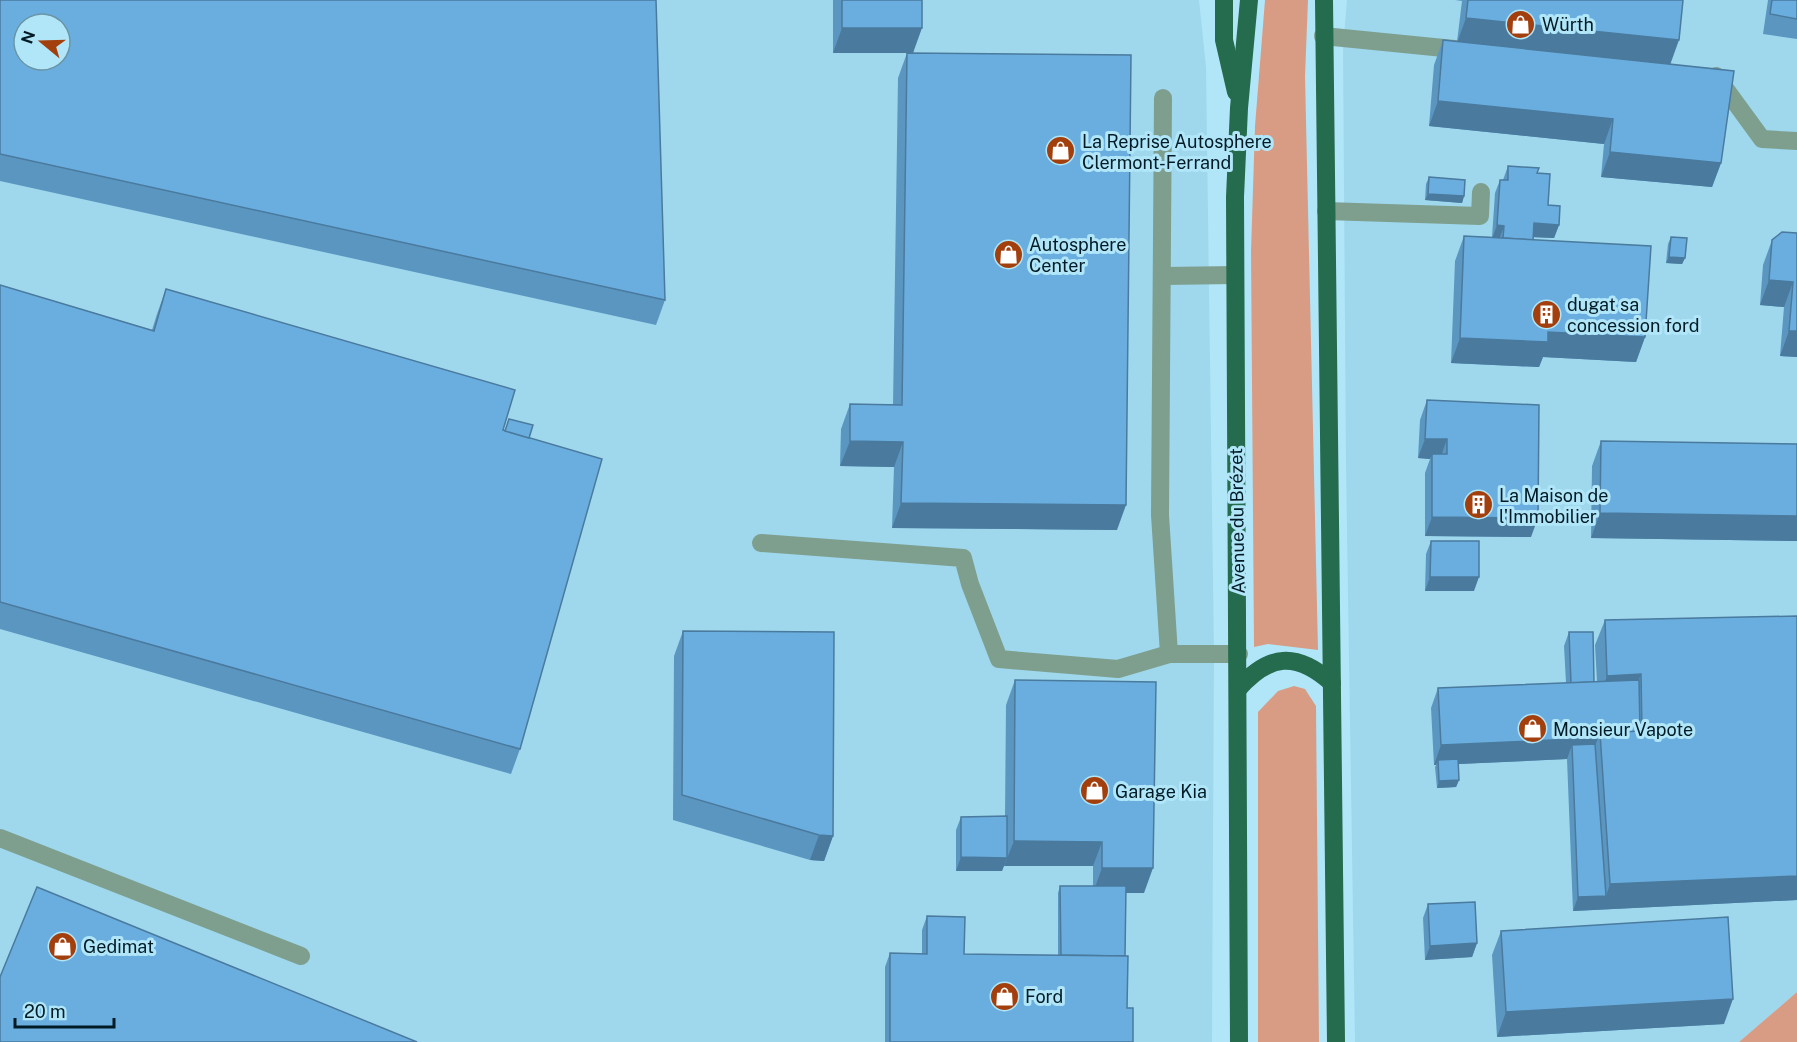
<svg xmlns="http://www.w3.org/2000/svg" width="1797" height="1042" font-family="'Public Sans',sans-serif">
  <rect width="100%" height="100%" fill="#b1e6f9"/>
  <g fill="#9fd8ed" fill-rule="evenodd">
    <path d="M 0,0 L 1199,0 L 1206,67 L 1214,654 L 1212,1042 L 0,1042 ZM 24,24 L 60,24 L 60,60 L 24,60 Z"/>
    <polygon points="1347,0 1797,0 1797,992 1739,1042 1355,1042 1346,465 1343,48"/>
  </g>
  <g fill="#d89c85">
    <polygon points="1265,0 1308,0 1305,76 1318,650 1268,644 1254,647 1251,251 1255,126"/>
    <polygon points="1294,686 1305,689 1316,706 1319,1042 1258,1042 1258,712 1278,691"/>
    <polygon points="1797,992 1797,1042 1739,1042"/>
  </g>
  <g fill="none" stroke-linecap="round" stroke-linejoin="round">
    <g stroke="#7e9f8e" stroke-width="18">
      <polyline points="1323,36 1464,50"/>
      <polyline points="1716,76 1762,139 1797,141"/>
      <polyline points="1163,98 1160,515 1169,654 1239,654"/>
      <polyline points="1326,211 1480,216 1481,192"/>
      <polyline points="1164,276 1235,275"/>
      <polyline points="761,543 963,558 970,584 999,659 1118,669 1169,654"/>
      <polyline points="0,838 301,956"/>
    </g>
    <g stroke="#256b4d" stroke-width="18">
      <polyline points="1224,0 1224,40 1236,92"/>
      <polyline points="1324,0 1336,1042"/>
      <path d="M 1238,689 C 1269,654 1296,651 1332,683"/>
      <polyline points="1239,1042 1235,197 1239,108 1249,0"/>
    </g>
  </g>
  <g fill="#5b96c1">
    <polygon points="0,0 665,300 656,325 0,181"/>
    <polygon points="833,0 922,0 913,53 833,53"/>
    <polygon points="1455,0 1683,0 1670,64 1721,163 1712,187 1601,177 1604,144 1429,126 1434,65 1443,40 1457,42 1462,1"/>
    <polygon points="1768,0 1797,0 1797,39 1763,34"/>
    <polygon points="907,53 1117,530 892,528 894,467 840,466 841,429 850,404 893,405 898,78"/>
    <polygon points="1508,166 1537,173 1548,205 1559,225 1554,238 1533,237 1533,240 1645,337 1636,362 1543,357 1539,367 1451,363 1455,261 1464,236 1492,237 1495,193 1500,180 1503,180"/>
    <polygon points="1429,177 1464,196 1462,203 1425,200 1426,184"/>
    <polygon points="1797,233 1797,357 1780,356 1784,307 1760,305 1763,265 1772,240"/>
    <polygon points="1671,237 1685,258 1682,264 1666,263 1668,244"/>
    <polygon points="0,285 152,330 157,314 166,289 503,430 505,431 509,419 529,438 520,749 511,774 0,629"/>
    <polygon points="1427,400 1531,537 1425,536 1425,473 1430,459 1418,458 1420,420"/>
    <polygon points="1601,441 1797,444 1797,541 1591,538 1592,466"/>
    <polygon points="1431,541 1474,591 1425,591 1426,554"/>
    <polygon points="1797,616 1797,900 1573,911 1567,759 1458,764 1459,780 1456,787 1437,788 1435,767 1436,765 1434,765 1431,708 1438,688 1566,683 1564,646 1569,632 1594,682 1597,682 1595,645 1605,620"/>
    <polygon points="683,631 833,836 824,861 810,860 673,820 674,656"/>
    <polygon points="1015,680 1144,893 1126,893 1125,956 1127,1008 1133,1042 885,1042 885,967 890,953 922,954 922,930 927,916 964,954 1058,955 1058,893 1060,886 1093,886 1093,866 1004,866 1004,865 1002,871 956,871 956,830 961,817 1005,816 1006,705"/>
    <polygon points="1428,904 1477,943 1472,957 1425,960 1423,918"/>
    <polygon points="1501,931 1724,1024 1497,1037 1492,955"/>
  </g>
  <g fill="#4a7a9d">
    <polygon points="1466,18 1679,40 1670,65 1457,43"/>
    <polygon points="842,28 922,28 913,53 833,53"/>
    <polygon points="1438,101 1613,119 1604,144 1429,126"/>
    <polygon points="1610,152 1721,163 1712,187 1601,177"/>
    <polygon points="1428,194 1464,196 1462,203 1425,200"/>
    <polygon points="1534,223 1559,225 1554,238 1529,237"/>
    <polygon points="1497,225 1504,226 1499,240 1492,239"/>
    <polygon points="1669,257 1685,258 1682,264 1666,263"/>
    <polygon points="1769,280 1793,282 1784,307 1760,305"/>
    <polygon points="1789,331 1797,331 1797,357 1780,356"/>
    <polygon points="1548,332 1645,337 1636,362 1543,357 1539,367 1451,363 1460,338"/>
    <polygon points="1425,439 1447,439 1440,459 1432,454 1430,459 1418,458"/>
    <polygon points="850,441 903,442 894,467 840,466"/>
    <polygon points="901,503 1126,505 1117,530 892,528"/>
    <polygon points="1600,513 1797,516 1797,541 1591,538"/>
    <polygon points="1432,517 1538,518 1531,537 1425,536"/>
    <polygon points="1430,577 1479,577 1474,591 1425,591"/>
    <polygon points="1641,674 1632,699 1598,701 1607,676"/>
    <polygon points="1598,738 1591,757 1572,745 1567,759 1438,765 1438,760 1436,765 1434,765 1441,745"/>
    <polygon points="1459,780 1456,787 1437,788 1439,781"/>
    <polygon points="819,835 833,836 824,861 810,860"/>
    <polygon points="1014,841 1102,842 1093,866 1004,866"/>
    <polygon points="961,857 1007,858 1002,871 956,871"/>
    <polygon points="1102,868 1153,868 1144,893 1093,893"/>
    <polygon points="1797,876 1797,900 1573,911 1578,897 1606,896 1610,884"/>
    <polygon points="1477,943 1472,957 1425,960 1430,946"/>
    <polygon points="1733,999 1724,1024 1497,1037 1506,1012"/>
  </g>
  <g fill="#6aaee0" stroke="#4a7a9d" stroke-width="1.5" fill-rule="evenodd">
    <path d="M 0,0 L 656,0 L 665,300 L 0,154 ZM 24,24 L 60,24 L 60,60 L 24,60 Z"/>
    <rect x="842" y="0" width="80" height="28"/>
    <polygon points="1468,0 1683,0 1679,40 1466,18"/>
    <polygon points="1772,0 1797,0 1797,19 1770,14"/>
    <polygon points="1443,40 1734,71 1721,163 1610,152 1613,119 1438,101"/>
    <polygon points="907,53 1131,55 1126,505 901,503 903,442 850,441 850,404 902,405"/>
    <polygon points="1508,166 1539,168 1537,173 1550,174 1548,205 1560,206 1559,225 1534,223 1533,240 1503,238 1504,226 1497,225 1500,180 1508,180"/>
    <polygon points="1429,177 1465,180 1464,196 1428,194"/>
    <polygon points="1782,232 1797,233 1797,331 1789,331 1793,282 1769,280 1772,240"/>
    <polygon points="1464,236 1651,246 1645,337 1548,332 1548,342 1460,338"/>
    <polygon points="1671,237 1687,238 1685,258 1669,257"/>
    <polygon points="0,285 154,331 166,289 515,390 503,430 602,459 520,749 0,602"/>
    <polygon points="1427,400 1539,405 1538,518 1432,517 1432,454 1447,454 1447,439 1425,439"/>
    <polygon points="509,419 533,425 529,438 505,431"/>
    <polygon points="1601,441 1797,444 1797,516 1600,513"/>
    <polygon points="1431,541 1479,541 1479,577 1430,577"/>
    <polygon points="1797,616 1797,876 1610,884 1600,733 1642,730 1641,674 1607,676 1605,620"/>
    <polygon points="683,631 834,632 833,836 819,835 682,795"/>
    <polygon points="1569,632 1593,632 1594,682 1571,683"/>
    <polygon points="1015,680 1156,682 1153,868 1102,868 1102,842 1014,841"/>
    <polygon points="1639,680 1640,731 1600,733 1598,738 1441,745 1438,688"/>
    <polygon points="1595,744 1606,896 1578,897 1572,745"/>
    <polygon points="1458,759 1459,780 1439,781 1438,760"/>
    <polygon points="1007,816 1007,858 961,857 961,817"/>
    <polygon points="1060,886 1126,886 1125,956 1061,955"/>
    <polygon points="37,887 417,1042 0,1042 0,977"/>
    <polygon points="1475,902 1477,943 1430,946 1428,904"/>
    <polygon points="927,916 965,917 964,954 1128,956 1127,1008 1133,1008 1133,1042 890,1042 890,953 927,954"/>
    <polygon points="1728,917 1733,999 1506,1012 1501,931"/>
  </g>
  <defs>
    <symbol id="shop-disc" viewBox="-11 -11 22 22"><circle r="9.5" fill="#a33f0d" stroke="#b1e6f9"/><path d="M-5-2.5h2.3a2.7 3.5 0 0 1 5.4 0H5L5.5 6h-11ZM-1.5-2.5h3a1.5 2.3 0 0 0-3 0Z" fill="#fff"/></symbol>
    <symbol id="building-disc" viewBox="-11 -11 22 22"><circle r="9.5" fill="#a33f0d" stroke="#b1e6f9"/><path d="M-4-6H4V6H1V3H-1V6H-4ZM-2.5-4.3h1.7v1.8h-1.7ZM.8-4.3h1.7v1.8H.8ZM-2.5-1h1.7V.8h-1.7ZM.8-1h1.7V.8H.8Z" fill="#fff"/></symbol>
  </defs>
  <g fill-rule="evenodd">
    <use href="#shop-disc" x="1504" y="8" width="33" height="33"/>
    <use href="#shop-disc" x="1044" y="134" width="33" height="33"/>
    <use href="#shop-disc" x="992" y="238" width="33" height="33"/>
    <use href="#building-disc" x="1530" y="298" width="33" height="33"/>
    <use href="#building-disc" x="1462" y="488" width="33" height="33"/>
    <use href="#shop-disc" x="1516" y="712" width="33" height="33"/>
    <use href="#shop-disc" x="1078" y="774" width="33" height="33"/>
    <use href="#shop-disc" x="46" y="930" width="33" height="33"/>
    <use href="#shop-disc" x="988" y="980" width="33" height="33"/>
  </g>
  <g text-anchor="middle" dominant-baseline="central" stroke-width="6" stroke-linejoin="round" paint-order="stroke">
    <g font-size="18" fill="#001b25" stroke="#b1e6f9" text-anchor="start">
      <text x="1542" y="24">Würth</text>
      <text x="1082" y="141">La Reprise Autosphere<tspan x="1082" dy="21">Clermont-Ferrand</tspan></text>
      <text x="1029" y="244">Autosphere<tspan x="1029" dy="21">Center</tspan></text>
      <text x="1567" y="304">dugat sa<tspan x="1567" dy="21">concession ford</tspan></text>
      <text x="1499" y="495">La Maison de<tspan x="1499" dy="21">l'Immobilier</tspan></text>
      <text x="1553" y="729">Monsieur Vapote</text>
      <text x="1115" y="791">Garage Kia</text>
      <text x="83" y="946">Gedimat</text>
      <text x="1025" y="996">Ford</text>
    </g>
    <g font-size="18" fill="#001b25" stroke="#b1e6f9">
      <text transform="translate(1237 521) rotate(-91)">Avenue du Brézet</text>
    </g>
  </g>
  <g transform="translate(42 42) rotate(289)"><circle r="28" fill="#b1e6f9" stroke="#6a95a4" stroke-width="1.5"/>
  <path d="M0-4.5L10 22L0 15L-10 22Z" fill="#a33f0d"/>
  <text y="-9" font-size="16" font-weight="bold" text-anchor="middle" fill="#001b25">N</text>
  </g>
  <path d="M15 1018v9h99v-9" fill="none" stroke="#001b25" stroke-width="3"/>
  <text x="24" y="1018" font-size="18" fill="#001b25" stroke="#b1e6f9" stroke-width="4.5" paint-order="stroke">20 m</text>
</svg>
